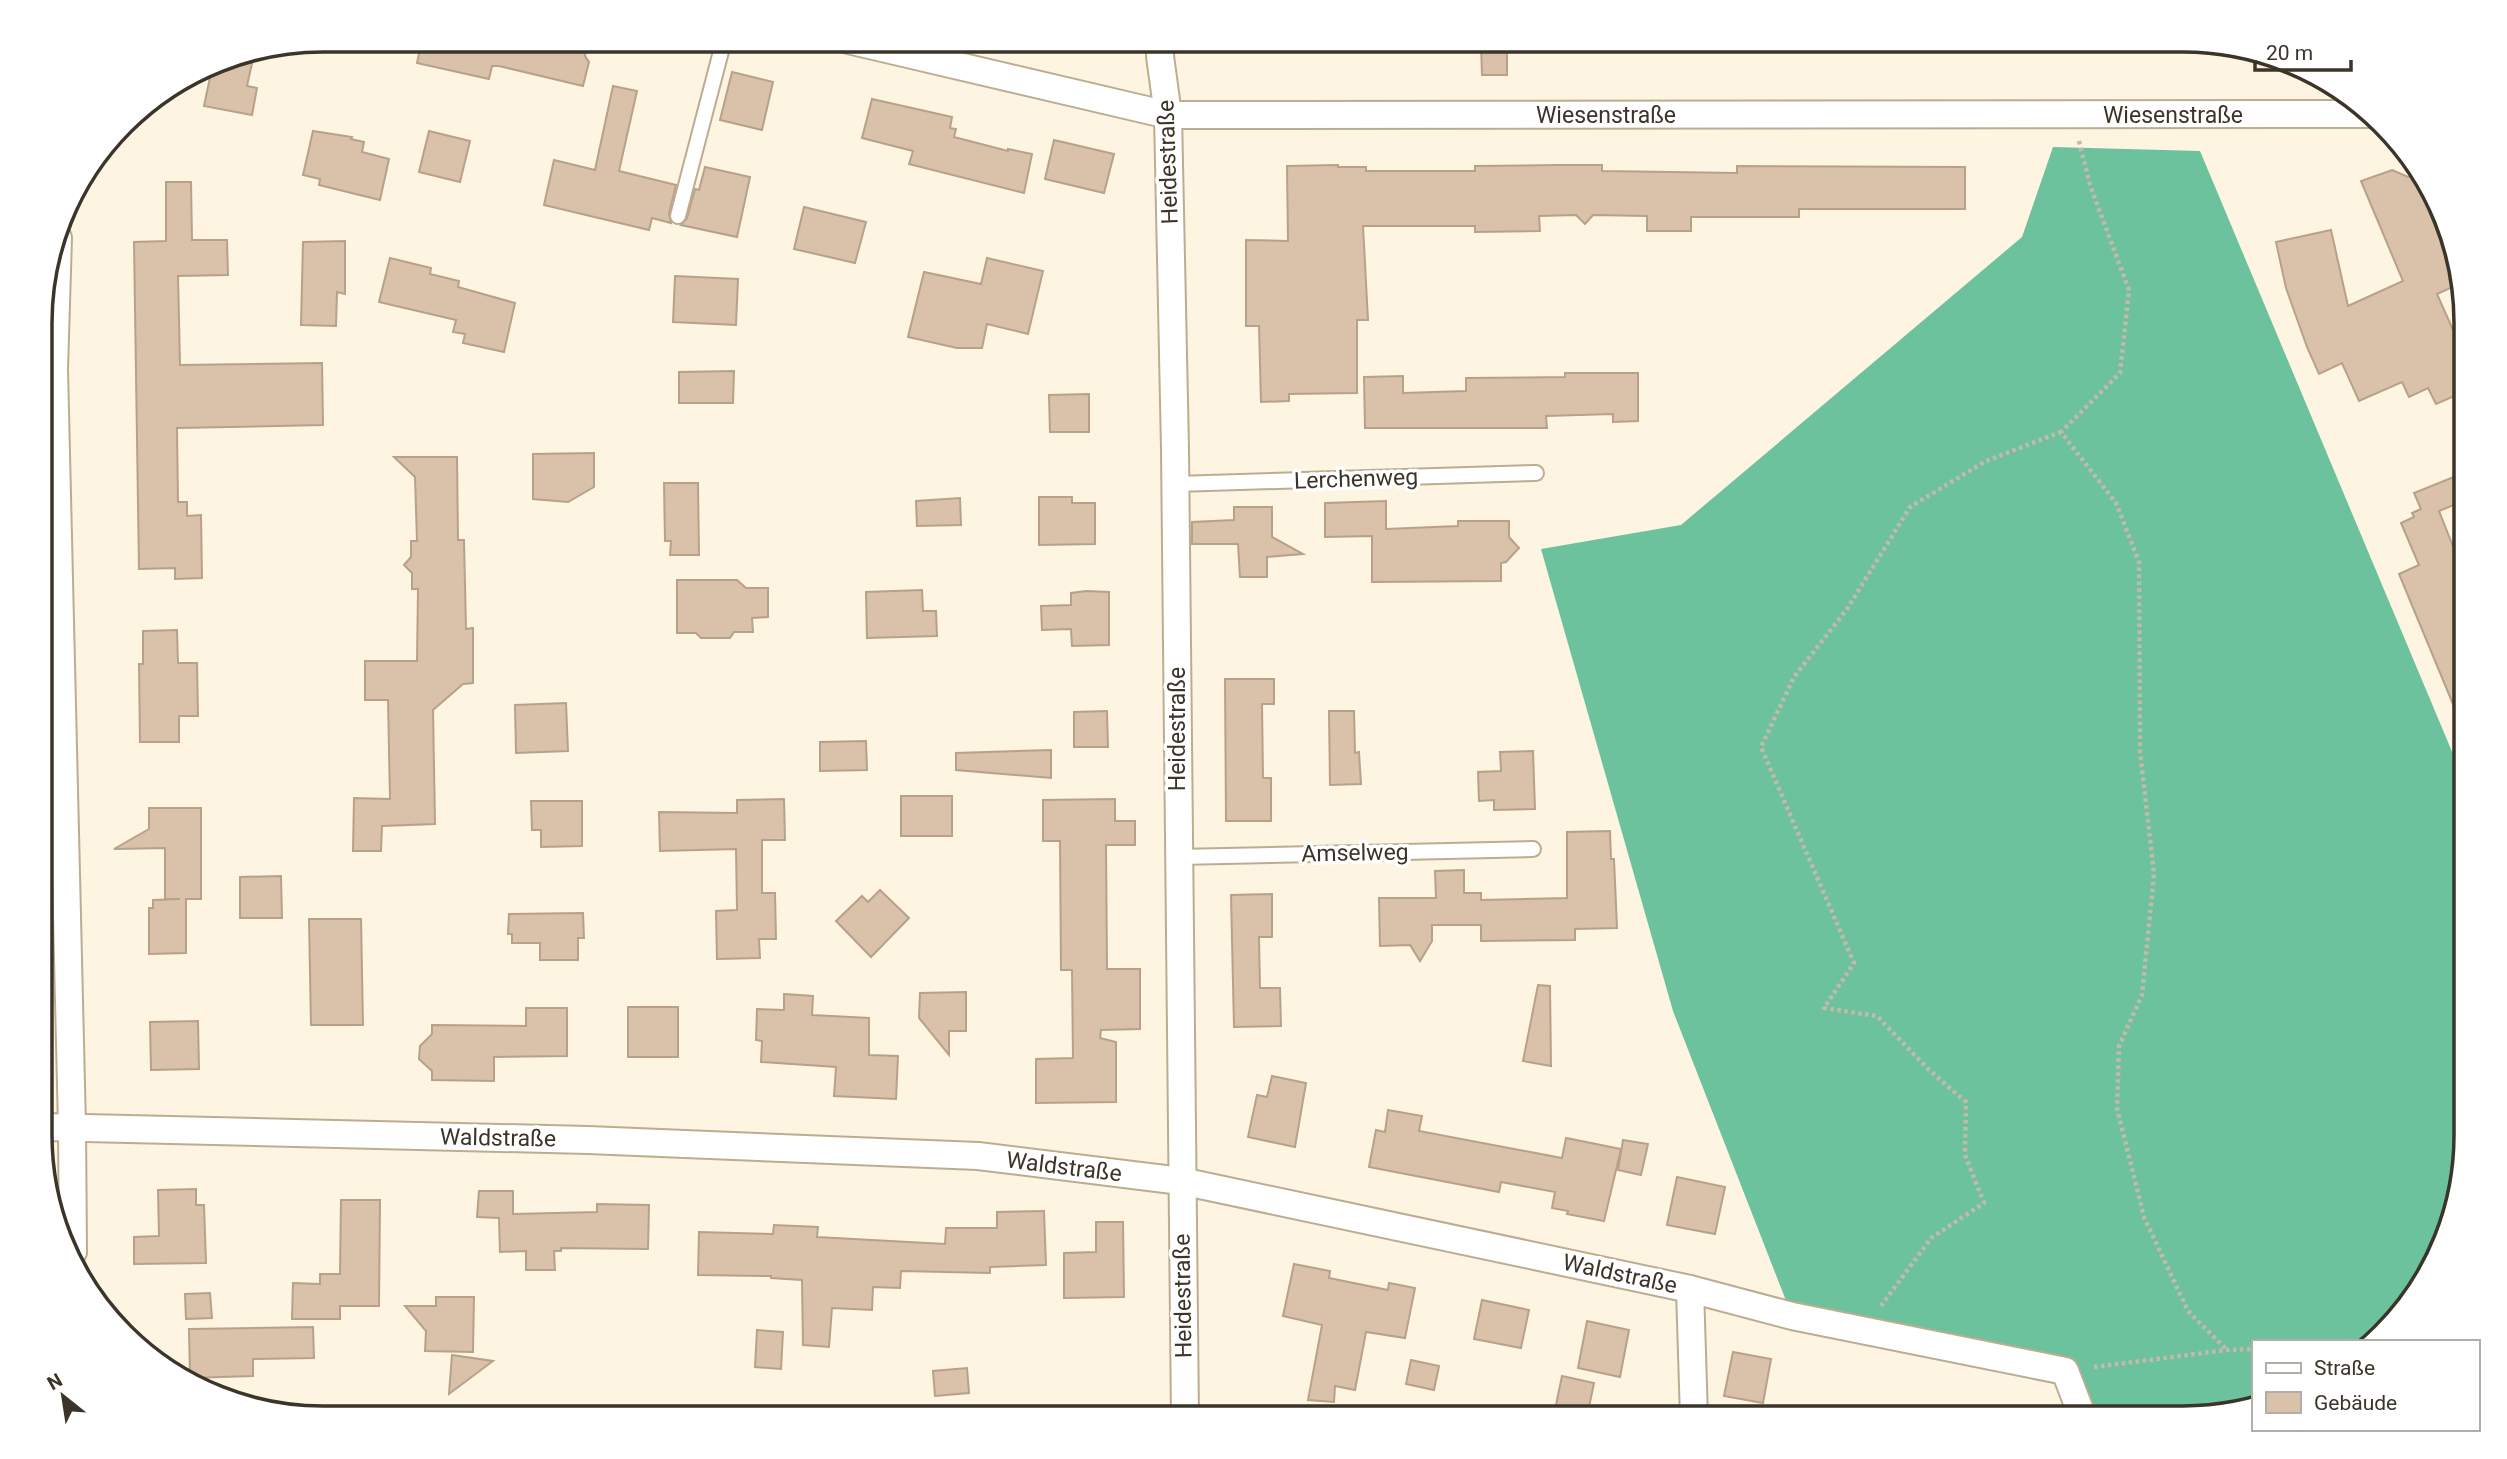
<svg xmlns="http://www.w3.org/2000/svg" width="2507" height="1459" font-family="Roboto,sans-serif">
  <rect width="100%" height="100%" fill="#fdf4e1"/>
  <polygon fill="#6cc29c" points="2053,147 2200,151 2466,785 2466,1154 2429,1278 2384,1336 2376,1342 2253,1342 2253,1403 2202,1418 2083,1418 2065,1370 1792,1316 1673,1011 1541,549 1681,525 2022,237"/>
  <g fill="#dac1a9" stroke="#b8a189" stroke-width="2">
    <polygon points="422,40 588,40 585,56 589,62 583,86 499,66 492,66 489,79 417,63"/>
    <polygon points="1481,44 1507,44 1507,75 1482,75"/>
    <polygon points="254,54 247,86 257,88 252,115 204,106 213,63"/>
    <polygon points="732,72 773,82 762,130 720,120"/>
    <polygon points="613,86 637,91 619,171 676,185 669,214 671,223 652,218 649,230 544,205 554,160 595,170"/>
    <polygon points="872,99 952,117 950,128 956,129 954,137 1008,151 1008,149 1032,154 1024,193 909,164 913,151 862,138"/>
    <polygon points="313,131 352,137 351,139 364,142 362,152 389,159 380,200 319,185 320,179 303,175"/>
    <polygon points="429,131 470,141 460,182 419,172"/>
    <polygon points="1054,140 1114,154 1104,193 1045,179"/>
    <polygon points="1338,165 1338,167 1366,167 1366,171 1475,171 1475,166 1559,165 1602,165 1602,171 1737,173 1737,166 1965,167 1965,209 1799,209 1799,217 1691,217 1691,231 1647,231 1647,216 1593,215 1585,224 1576,215 1539,216 1540,231 1475,232 1475,226 1363,226 1368,320 1357,320 1357,393 1289,394 1289,401 1261,402 1259,326 1246,326 1246,240 1288,241 1287,166"/>
    <polygon points="705,167 750,177 737,237 681,225 687,218 695,189 699,190"/>
    <polygon points="2392,170 2408,177 2421,171 2429,181 2432,194 2424,198 2459,284 2437,294 2466,359 2466,391 2436,404 2428,388 2409,397 2402,382 2359,401 2342,363 2319,374 2307,347 2286,288 2276,242 2331,230 2348,306 2403,281 2361,181"/>
    <polygon points="166,182 191,182 192,240 227,240 228,275 178,276 180,365 322,363 323,425 177,428 178,502 187,502 187,516 201,515 202,578 175,579 175,568 139,569 134,242 166,241"/>
    <polygon points="804,207 866,222 855,263 794,249"/>
    <polygon points="345,241 345,294 337,292 336,326 301,325 303,242"/>
    <polygon points="390,258 431,268 430,274 459,281 458,287 515,303 504,352 463,343 465,334 453,332 456,320 379,302"/>
    <polygon points="987,258 1043,271 1028,334 987,324 982,348 957,348 908,337 924,272 981,284"/>
    <polygon points="675,276 738,279 736,325 673,322"/>
    <polygon points="734,371 733,403 679,403 679,372"/>
    <polygon points="1565,373 1638,373 1638,421 1613,422 1613,414 1546,416 1547,428 1365,428 1364,377 1403,376 1403,393 1466,391 1466,378 1565,377"/>
    <polygon points="1089,394 1089,432 1050,432 1049,395"/>
    <polygon points="594,453 594,487 568,502 533,499 533,454"/>
    <polygon points="394,457 457,457 458,540 464,540 466,629 473,628 473,683 463,684 433,710 435,824 382,826 381,851 353,851 354,798 390,799 388,700 365,700 365,661 417,661 418,589 412,589 412,573 404,565 411,557 411,541 417,541 415,477"/>
    <polygon points="2466,472 2466,500 2439,511 2466,579 2465,733 2399,574 2419,565 2401,523 2414,517 2412,513 2421,509 2414,493"/>
    <polygon points="664,483 698,483 699,555 670,555 671,541 665,541"/>
    <polygon points="1039,497 1072,497 1072,503 1095,503 1095,544 1039,545"/>
    <polygon points="960,498 961,525 917,526 916,501"/>
    <polygon points="1386,501 1386,529 1458,526 1458,521 1509,521 1509,537 1519,548 1506,562 1501,563 1501,581 1372,582 1372,536 1325,537 1325,503"/>
    <polygon points="1234,507 1272,507 1272,537 1303,554 1267,557 1267,577 1240,577 1238,544 1192,544 1192,522 1234,520"/>
    <polygon points="677,580 737,580 746,588 768,588 768,617 752,618 753,632 734,632 730,638 701,638 696,633 677,633"/>
    <polygon points="922,590 923,611 936,611 937,636 867,638 866,592"/>
    <polygon points="1086,591 1109,592 1109,645 1072,646 1071,629 1042,630 1041,606 1071,605 1071,593"/>
    <polygon points="177,630 178,663 197,663 198,716 179,716 179,742 140,742 139,664 143,664 143,631"/>
    <polygon points="1225,679 1274,679 1274,704 1262,704 1263,778 1271,778 1271,821 1226,821"/>
    <polygon points="566,703 568,751 516,753 515,705"/>
    <polygon points="1107,711 1108,747 1074,747 1074,712"/>
    <polygon points="1329,711 1354,711 1355,753 1359,752 1361,784 1330,785"/>
    <polygon points="866,741 867,770 820,771 820,742"/>
    <polygon points="1051,750 1051,778 956,770 956,753"/>
    <polygon points="1533,751 1535,809 1494,810 1494,800 1479,801 1478,772 1501,771 1500,752"/>
    <rect x="901" y="796" width="51" height="40"/>
    <polygon points="784,799 785,840 762,840 762,893 775,893 776,939 759,939 760,958 717,959 716,911 737,910 736,849 660,851 659,812 737,813 737,800"/>
    <polygon points="1115,799 1115,821 1135,821 1135,845 1106,845 1107,969 1140,969 1140,1029 1101,1030 1100,1038 1116,1042 1116,1102 1036,1103 1036,1059 1073,1058 1072,970 1061,970 1060,841 1043,841 1043,800"/>
    <polygon points="531,801 582,801 582,846 541,847 541,830 532,830"/>
    <polygon points="149,808 201,808 201,899 186,899 186,953 149,954 149,908 153,908 153,900 180,899 165,899 165,848 114,849 149,829"/>
    <polygon points="1610,831 1611,859 1614,859 1617,928 1575,929 1575,940 1481,941 1481,925 1432,925 1432,941 1420,961 1410,945 1380,946 1379,898 1436,898 1435,871 1464,870 1464,893 1481,893 1481,900 1567,898 1567,832"/>
    <polygon points="281,876 282,918 240,918 240,877"/>
    <polygon points="880,890 909,918 871,957 836,921 862,896 868,902"/>
    <polygon points="1272,894 1272,937 1259,937 1260,988 1280,988 1281,1026 1234,1027 1231,895"/>
    <polygon points="583,913 584,938 578,938 578,960 540,960 540,943 512,943 512,934 508,934 509,914"/>
    <polygon points="309,919 361,919 363,1025 311,1025"/>
    <polygon points="1538,985 1550,986 1551,1066 1523,1061"/>
    <polygon points="966,992 966,1031 949,1031 949,1055 919,1018 920,993"/>
    <polygon points="784,994 813,996 812,1015 869,1018 869,1055 898,1056 896,1099 834,1096 836,1067 761,1062 762,1041 756,1040 757,1009 784,1010"/>
    <rect x="628" y="1007" width="50" height="50"/>
    <polygon points="526,1008 567,1008 567,1056 494,1057 494,1081 432,1080 432,1071 419,1059 420,1046 432,1034 432,1025 526,1026"/>
    <polygon points="198,1021 199,1069 151,1070 150,1022"/>
    <polygon points="1272,1076 1306,1083 1295,1147 1248,1137 1257,1095 1267,1097"/>
    <polygon points="1388,1110 1422,1116 1419,1131 1562,1158 1566,1138 1621,1149 1604,1221 1567,1214 1568,1211 1552,1208 1555,1192 1501,1182 1499,1192 1369,1167 1376,1130 1385,1132"/>
    <polygon points="1623,1140 1648,1144 1641,1175 1618,1170"/>
    <polygon points="1677,1177 1725,1187 1715,1234 1667,1225"/>
    <polygon points="196,1189 196,1205 204,1205 206,1263 134,1264 134,1237 159,1236 158,1190"/>
    <polygon points="479,1191 513,1191 513,1214 597,1212 597,1204 649,1205 648,1249 561,1248 561,1251 554,1251 555,1270 526,1270 526,1251 500,1252 499,1218 477,1217"/>
    <polygon points="341,1200 380,1200 379,1306 340,1306 340,1319 292,1319 293,1283 320,1284 320,1274 340,1274"/>
    <polygon points="1044,1211 1046,1265 990,1267 990,1273 901,1271 900,1288 873,1287 872,1310 832,1308 829,1347 803,1345 802,1280 771,1278 771,1276 698,1275 699,1232 773,1234 774,1225 818,1227 817,1237 945,1244 946,1228 997,1228 997,1212"/>
    <polygon points="1096,1222 1123,1222 1124,1297 1064,1298 1064,1253 1096,1252"/>
    <polygon points="1294,1264 1330,1271 1329,1278 1388,1290 1389,1283 1415,1288 1405,1338 1366,1332 1355,1390 1335,1386 1334,1402 1308,1400 1322,1325 1283,1316"/>
    <polygon points="210,1293 212,1318 186,1319 185,1294"/>
    <polygon points="436,1297 474,1297 473,1352 425,1351 426,1331 405,1306 436,1306"/>
    <polygon points="1482,1300 1529,1310 1521,1348 1474,1339"/>
    <polygon points="1587,1321 1629,1330 1620,1377 1578,1368"/>
    <polygon points="313,1327 314,1358 253,1359 253,1376 190,1378 189,1329"/>
    <polygon points="757,1330 783,1332 781,1369 755,1367"/>
    <polygon points="1733,1352 1771,1359 1763,1403 1724,1396"/>
    <polygon points="452,1355 493,1361 449,1394"/>
    <polygon points="1411,1360 1439,1366 1434,1390 1406,1384"/>
    <polygon points="967,1368 969,1393 935,1396 933,1371"/>
    <polygon points="1562,1376 1594,1383 1588,1412 1556,1405"/>
  </g>
  <g fill="none" stroke-linecap="round" stroke-linejoin="round">
    <defs>
      <g id="service">
        <polyline points="678,216 724,40"/>
        <polyline points="1176,484 1536,473"/>
        <polyline points="1178,857 1533,849"/>
      </g>
      <g id="minor">
        <polyline points="848,40 1168,115 2372,114"/>
        <polyline points="1161,40 1160,56 1168,115 1175,449 1185,1418"/>
        <polyline points="58,238 54,369 72,1127 73,1252"/>
        <polyline points="43,1127 588,1140 978,1156 1181,1181 1690,1289 1792,1316 2065,1371 2083,1418"/>
        <polyline points="1690,1289 1694,1418"/>
      </g>
    </defs>
    <use href="#service" stroke="#bcad90" stroke-width="18"/>
    <use href="#minor" stroke="#bcad90" stroke-width="30"/>
    <g stroke="#c3baaa" stroke-width="4.5" stroke-dasharray="3.5 3.5" stroke-linecap="butt">
      <polyline points="2079,141 2090,185 2129,290 2120,373 2061,432 2116,503 2139,562 2140,751 2154,874 2142,995 2119,1046 2117,1108 2144,1217 2188,1311 2227,1350"/>
      <polyline points="1881,1306 1931,1238 1984,1203 1965,1155 1966,1102 1928,1069 1877,1016 1824,1008 1854,963 1761,747 1794,677 1847,609 1910,507 1986,461 2061,432"/>
      <polyline points="2094,1367 2227,1350 2253,1349"/>
    </g>
    <use href="#service" stroke="#fff" stroke-width="14"/>
    <use href="#minor" stroke="#fff" stroke-width="26"/>
  </g>
  <g text-anchor="middle" dominant-baseline="central" stroke-width="7" stroke-linejoin="round" paint-order="stroke">
    <g font-size="23" fill="#3b3529" stroke="#fff">
      <text x="1606" y="115">Wiesenstraße</text>
      <text x="2173" y="115">Wiesenstraße</text>
      <text transform="translate(1168 162) rotate(-92)">Heidestraße</text>
      <text transform="translate(1356 479) rotate(-2)">Lerchenweg</text>
      <text transform="translate(1177 729) rotate(-90)">Heidestraße</text>
      <text transform="translate(1355 853) rotate(-1)">Amselweg</text>
      <text transform="translate(498 1138) rotate(1)">Waldstraße</text>
      <text transform="translate(1064 1167) rotate(7)">Waldstraße</text>
      <text transform="translate(1620 1274) rotate(12)">Waldstraße</text>
      <text transform="translate(1183 1296) rotate(-91)">Heidestraße</text>
    </g>
  </g>
  <path d="M0 0H2507V1459H0ZM323 52H2183A271 271 0 0 1 2454 323V1135A271 271 0 0 1 2183 1406H323A271 271 0 0 1 52 1135V323A271 271 0 0 1 323 52Z" fill="#fff" fill-rule="evenodd"/>
  <path fill="none" stroke="#3b3529" stroke-width="3.5" d="M323 52H2183A271 271 0 0 1 2454 323V1135A271 271 0 0 1 2183 1406H323A271 271 0 0 1 52 1135V323A271 271 0 0 1 323 52Z"/>
  <rect x="2252" y="1340" width="228" height="91" fill="#ffffff" stroke="#b1aea9" stroke-width="2"/>
  <rect x="2266" y="1363" width="35" height="10" fill="#ffffff" stroke="#b1aea9" stroke-width="2"/>
  <text x="2314" y="1375" font-size="21" fill="#3b3529">Straße</text>
  <rect x="2266" y="1392" width="35" height="21" fill="#dac1a9" stroke="#b1aea9" stroke-width="2"/>
  <text x="2314" y="1410" font-size="21" fill="#3b3529">Gebäude</text>
  <g transform="translate(63 1396) rotate(330)" stroke="#ffffff" stroke-width="5" paint-order="stroke">
  <path d="M0-5L12 26L0 18L-12 26Z" fill="#3b3529"/>
  <text y="-10" font-size="19" font-weight="bold" text-anchor="middle" fill="#3b3529">N</text>
  </g>
  <path d="M2255 60v10h96v-10" fill="none" stroke="#3b3529" stroke-width="3.5"/>
  <text x="2266" y="60" font-size="21" fill="#3b3529" stroke="#ffffff" stroke-width="5" paint-order="stroke">20 m</text>
</svg>
